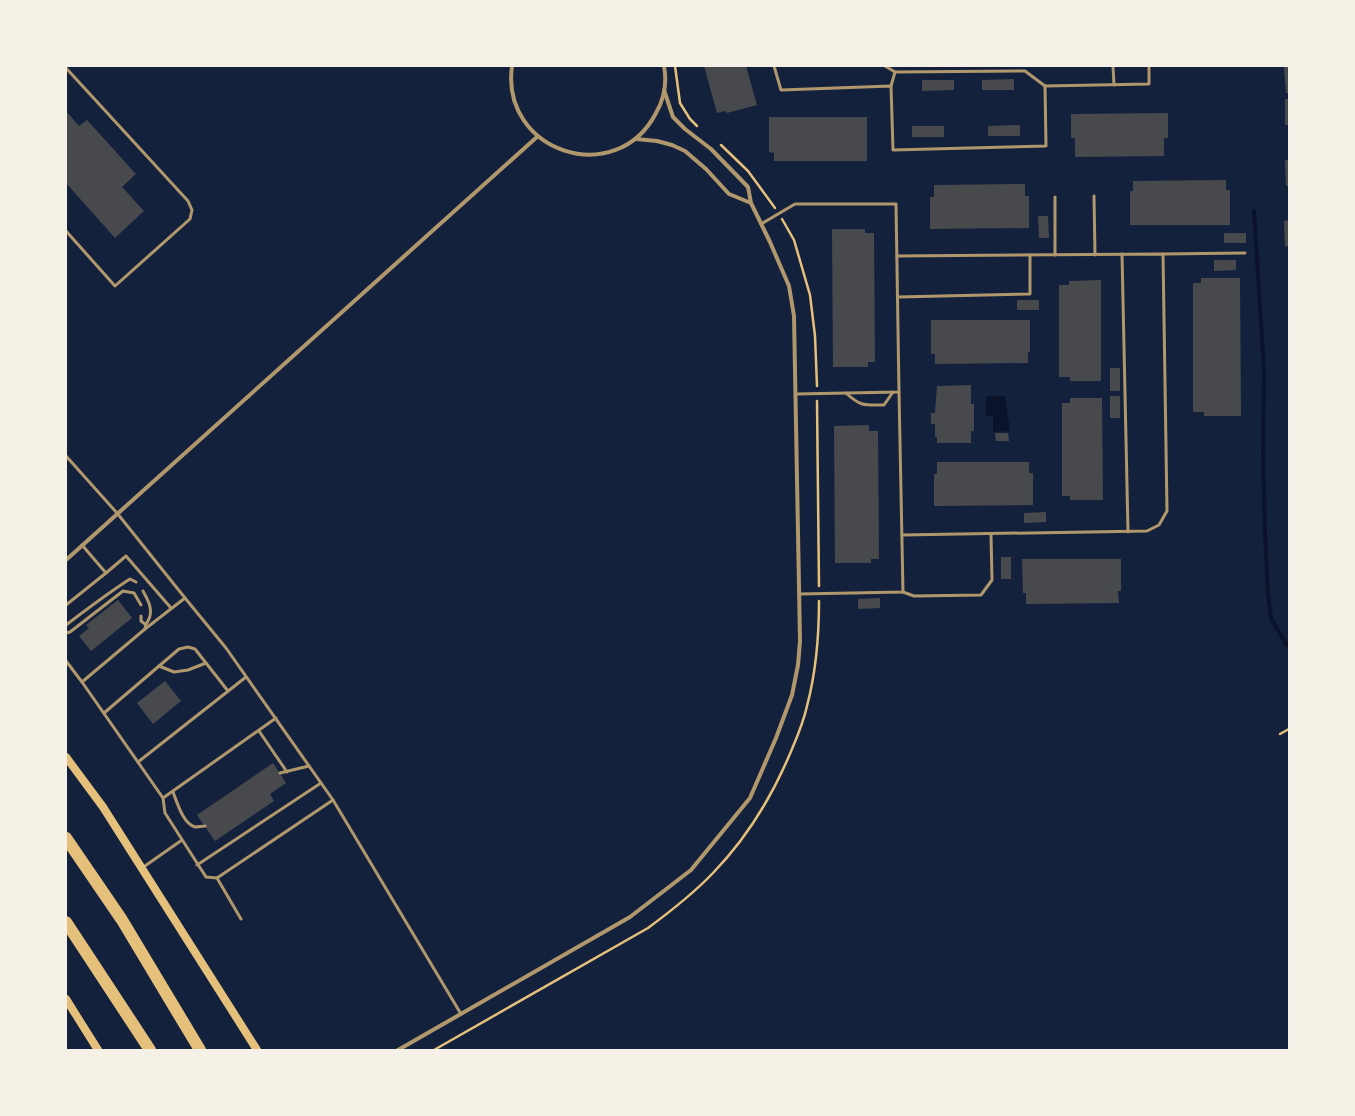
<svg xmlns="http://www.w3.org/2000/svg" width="1355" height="1116" font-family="Inter,sans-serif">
  <rect width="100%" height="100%" fill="#14213d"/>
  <polygon fill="#0b132b" points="986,396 1005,396 1010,431 993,432 993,416 986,416"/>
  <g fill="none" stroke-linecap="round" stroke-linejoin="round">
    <polyline stroke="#0b132b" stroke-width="4" points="1254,211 1264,371 1263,456 1265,533 1268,594 1271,618 1286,644 1289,646"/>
  </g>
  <g fill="#48494c">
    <polygon points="704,66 746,66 757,105 727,113 726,111 717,113"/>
    <polygon points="1284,67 1289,67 1289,93 1286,93"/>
    <polygon points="1014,79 1014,90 982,90 982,80"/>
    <polygon points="922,80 954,80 954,90 922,91"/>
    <rect x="1285" y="99" width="4" height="26"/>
    <polygon points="66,111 79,126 87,120 136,174 122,187 144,211 115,238 66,183"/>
    <polygon points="1168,113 1168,138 1164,138 1164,156 1075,157 1075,138 1071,138 1071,114"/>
    <polygon points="769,117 867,117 867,161 774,161 774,153 769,152"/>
    <polygon points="1020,125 1020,136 988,136 988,126"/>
    <rect x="912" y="126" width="32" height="11"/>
    <polygon points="1285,160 1289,160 1289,186 1286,186"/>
    <polygon points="1226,180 1226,190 1230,190 1230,225 1130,225 1130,191 1133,191 1133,181"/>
    <polygon points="1025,184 1025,196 1029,196 1029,228 930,229 930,197 934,197 934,185"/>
    <polygon points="1038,216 1048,216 1049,238 1039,238"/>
    <polygon points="1289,220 1289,246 1285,247 1284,221"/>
    <polygon points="832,229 865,229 865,233 874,233 875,362 868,362 868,367 833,367"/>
    <rect x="1224" y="233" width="22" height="10"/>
    <polygon points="1214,260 1236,260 1236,270 1214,271"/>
    <polygon points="1201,278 1240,278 1241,416 1204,416 1204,412 1193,412 1193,283 1201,283"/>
    <polygon points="1101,280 1101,381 1070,381 1070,377 1059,377 1059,285 1069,285 1069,281"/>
    <rect x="1017" y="300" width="22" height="10"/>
    <polygon points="931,320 1030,320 1030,352 1028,352 1028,363 935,364 935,354 931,354"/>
    <rect x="1110" y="368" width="10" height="23"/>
    <polygon points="971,385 971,404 974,404 974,431 971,431 971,443 937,443 937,437 935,437 935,424 931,424 931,413 935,413 937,386"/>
    <rect x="1110" y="396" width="10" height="22"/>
    <polygon points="1070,398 1102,398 1103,500 1070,500 1070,496 1062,496 1062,403 1070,403"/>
    <polygon points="869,425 869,431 878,431 879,559 871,559 871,563 835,563 834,426"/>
    <polygon points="995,433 1008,433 1009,441 996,441"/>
    <polygon points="937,462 1029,462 1029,473 1033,473 1033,505 934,506 934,474 937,474"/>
    <polygon points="1046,512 1046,522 1024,523 1024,513"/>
    <rect x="1001" y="557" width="10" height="22"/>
    <polygon points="1022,559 1121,559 1121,591 1118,591 1119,603 1026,604 1026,593 1023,593"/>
    <polygon points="880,598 880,608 858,609 858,599"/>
    <polygon points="118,600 132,618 91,651 79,636 89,628 86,625"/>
    <polygon points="165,681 181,701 153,724 137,703"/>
    <polygon points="273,763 286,783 270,794 274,801 215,841 197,815"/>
  </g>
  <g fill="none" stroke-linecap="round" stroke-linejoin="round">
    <g stroke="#e5c07b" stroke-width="2.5">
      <polyline points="675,66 680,103 690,119 697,126"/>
      <polyline points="721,145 748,171 775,208"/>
      <polyline points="782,219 794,240 810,295 815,336 817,386"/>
      <polyline points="817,401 819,586"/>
      <polyline points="1280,734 1289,729"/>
      <path d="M 434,1050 L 648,928 C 671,911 693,894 713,873 C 748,837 773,795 792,749 C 798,735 804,720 807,706 C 816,672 819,636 819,601"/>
    </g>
    <g stroke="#b1986c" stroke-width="3">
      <polyline points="774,66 781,90 891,86 893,150 1046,146 1045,86 1149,84 1149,66"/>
      <polyline points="885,66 895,72 891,86"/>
      <polyline points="1113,66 1114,85"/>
      <polyline points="66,68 188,201 192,210 190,219 115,286 66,231"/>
      <polyline points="895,72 1025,71 1045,86"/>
      <polyline points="1094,196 1095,255"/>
      <polyline points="761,224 795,204 896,204 899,392 796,394"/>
      <polyline points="1122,254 1128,532"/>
      <polyline points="1163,254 1245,253"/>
      <polyline points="1055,255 1055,197"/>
      <polyline points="897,256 1163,254 1167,511 1159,525 1147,531 902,535"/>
      <polyline points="898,297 1030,294 1030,255"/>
      <path d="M 846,393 C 861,407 865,405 884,405 L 893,392"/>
      <polyline points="66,456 117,513 185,598 145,629 82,682 66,661"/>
      <polyline points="106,573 126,556 171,608"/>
      <path d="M 143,591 C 148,600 154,610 148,621 C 146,624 145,625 145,629"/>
      <polyline points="903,592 914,596 981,595 992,580 991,535"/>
      <polyline points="799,594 903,592 899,392"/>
      <polyline points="185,598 226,648 333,800 461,1014"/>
      <polyline points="66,605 106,573 82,545"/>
      <polyline points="141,616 141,621 145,624"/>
      <path d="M 66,625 C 87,609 108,593 130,579 L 136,582"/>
      <polyline points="66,633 70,632 123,591 134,593 141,605"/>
      <polyline points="159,666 174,672 188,670 206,663"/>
      <polyline points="82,682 163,798 165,813 206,877 217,878 241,919"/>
      <polyline points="104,713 179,649 188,647 195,649 228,691"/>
      <polyline points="259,731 287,772"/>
      <polyline points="138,762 246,677"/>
      <polyline points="280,773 309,766"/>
      <path d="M 173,792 C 177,802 183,824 195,827 C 198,827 202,826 205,826"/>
      <polyline points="163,798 276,718"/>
      <polyline points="197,865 321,783"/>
      <polyline points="142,868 182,840"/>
      <polyline points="217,878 333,800"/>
    </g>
    <g stroke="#b1986c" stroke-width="4">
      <path d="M 512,66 C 500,152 616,190 656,113 C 664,99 667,82 664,66"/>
      <polyline points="636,139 657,141 672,145 685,151 706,169 729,194 751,203"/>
      <polyline points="66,560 538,136"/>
      <polyline points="398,1050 630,917 691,870 750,798 776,738 792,695 798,665 800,641 794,316 789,286 770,242 751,203 748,187 711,149 685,129 673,117 664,90"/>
    </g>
    <g stroke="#e5c07b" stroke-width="8">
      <polyline points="66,757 103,807 257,1050"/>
      <polyline points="66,999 98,1050"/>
    </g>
    <g stroke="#e5c07b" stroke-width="12">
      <polyline points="66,838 122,920 200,1050"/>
      <polyline points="66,922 150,1050"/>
    </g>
  </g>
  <rect width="1355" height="1116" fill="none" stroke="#f6f1e7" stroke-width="134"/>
</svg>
